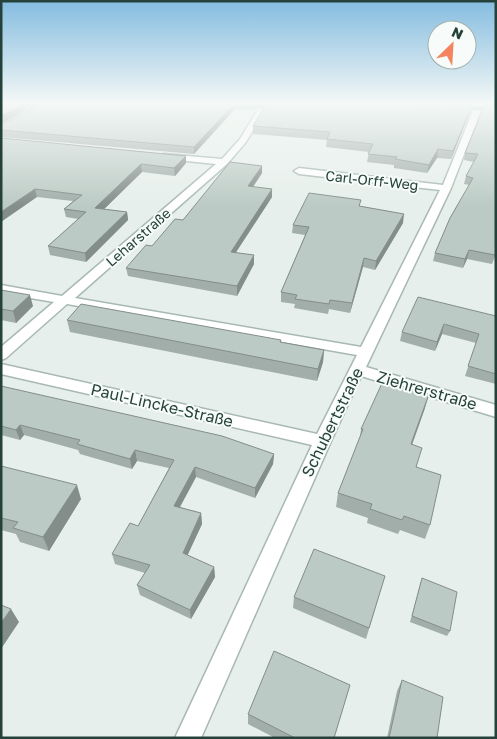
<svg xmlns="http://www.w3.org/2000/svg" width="497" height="739" font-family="'Golos Text',sans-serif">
  <rect width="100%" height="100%" fill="#e6efeb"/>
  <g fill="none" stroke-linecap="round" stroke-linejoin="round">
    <defs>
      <polygon id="minor" points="262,103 269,103 246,142 227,164 75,298 361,347 440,190 299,174 294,171 299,168 443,185 474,108 474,103 482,103 482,108 451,188 366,367 496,405 496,417 361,376 331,441 201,738 175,738 312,445 1,374 1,364 317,434 357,355 67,304 6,358 1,360 1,347 54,302 1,293 1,285 62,296 216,164 167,159 163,156 164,154 222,159 240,139"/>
      <g id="major">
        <polygon points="1,104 57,104 61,106 57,108 1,108"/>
        <polygon points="212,105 284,105 288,107 284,109 215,109 211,107"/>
        <polygon points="449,105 496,107 496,111 452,109 449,109"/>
      </g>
    </defs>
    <use href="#minor" stroke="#a8b8b2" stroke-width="3"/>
    <use href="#major" stroke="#c2cac8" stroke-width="3"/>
    <use href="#minor" fill="#fff" fill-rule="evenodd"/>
    <use href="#major" fill="#6aa596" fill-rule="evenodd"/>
  </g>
  <g fill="#a1aea9">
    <polygon points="371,103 473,103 472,104"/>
    <polygon points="483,103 496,103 496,106 484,105"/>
    <polygon points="234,104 234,110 194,154 1,137 1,125"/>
    <polygon points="472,105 470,112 451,159 437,158 427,173 394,168 394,165 367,162 369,152 326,147 327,140 253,134 253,126"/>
    <polygon points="496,106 496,254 492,264 467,259 463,268 433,261 435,253 469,185 464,184 466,176 474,162 464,160 465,153"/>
    <polygon points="1,138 186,156 186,163 175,176 142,172 104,209 127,212 128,220 86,262 50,255 48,246 78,219 66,217 64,209 73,201 37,197"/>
    <polygon points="262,166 262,173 253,187 272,189 272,197 236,252 254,264 237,296 128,276 126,268 183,220"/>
    <polygon points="360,207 403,223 375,270 363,267 350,313 329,309 328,314 294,308 295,304 281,302 281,292 305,235 292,233 293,225"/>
    <polygon points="1,290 33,306 16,323 1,320"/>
    <polygon points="496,316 496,384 465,376 476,343 442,334 435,351 400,341 402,332"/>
    <polygon points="67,320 281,340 281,342 324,350 323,362 317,381 70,332"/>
    <polygon points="1,386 274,454 273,464 255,498 196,477 180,507 201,513 202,524 187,555 214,567 215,577 191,619 140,595 137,585 145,573 115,564 112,554 138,526 169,468 137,461 132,469 80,454 78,450 24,435 20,440 1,435"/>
    <polygon points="425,408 412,445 430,525 425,539 400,530 398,534 367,523 368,518 336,507 338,493 360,437 361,429"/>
    <polygon points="1,466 81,499 49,551 20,542 16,534 1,530"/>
    <polygon points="385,576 366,639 293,608 294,597"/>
    <polygon points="422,578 450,631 447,636 410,622"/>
    <polygon points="402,680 437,738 387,738 397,691"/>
    <polygon points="347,695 334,738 275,738 248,724 248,714"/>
  </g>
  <g fill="#838d89">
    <polygon points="25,103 26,110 1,124 1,116"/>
    <polygon points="234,104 234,110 194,154 194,147"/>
    <polygon points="472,105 470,112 451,159 453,151"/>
    <polygon points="438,149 437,158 427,173 429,165"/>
    <polygon points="186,156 186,163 175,176 174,168"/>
    <polygon points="141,164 142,172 97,216 95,208"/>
    <polygon points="262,166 262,173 248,194 248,186"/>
    <polygon points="35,189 37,197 1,222 1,212"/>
    <polygon points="272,189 272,197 231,260 231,252"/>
    <polygon points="127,212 128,220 86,262 85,253"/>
    <polygon points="404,214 403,223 375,270 376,261"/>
    <polygon points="469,250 467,259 463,268 465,259"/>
    <polygon points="254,255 254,264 237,296 237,286"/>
    <polygon points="364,258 363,267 350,313 352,303"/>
    <polygon points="30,295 33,306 16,323 13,311"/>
    <polygon points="444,324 442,334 435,351 437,342"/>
    <polygon points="324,350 323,362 317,381 318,369"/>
    <polygon points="429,394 425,408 407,458 411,444"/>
    <polygon points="20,425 24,435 20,440 16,430"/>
    <polygon points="135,450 137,461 132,469 130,459"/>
    <polygon points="274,454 273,464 255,498 255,488"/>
    <polygon points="195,467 196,477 175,516 174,506"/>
    <polygon points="77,485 81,499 49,551 43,537"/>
    <polygon points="201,513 202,524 184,563 183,553"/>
    <polygon points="214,567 215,577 191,619 190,610"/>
    <polygon points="11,609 19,622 1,649 1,623"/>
  </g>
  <g fill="#bbcac4" stroke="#838d89">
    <polygon points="1,103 25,103 1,116"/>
    <polygon points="42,103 52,103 234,104 194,147 1,130 1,125"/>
    <polygon points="267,103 311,103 472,105 453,151 438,149 429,165 395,159 397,157 368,154 373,144 327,139 330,132 253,126"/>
    <polygon points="484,106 496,106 496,253 495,255 469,250 465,259 435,253 450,218 473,178 466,176 478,154 465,153"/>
    <polygon points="1,138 186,156 174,168 141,164 95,208 127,212 85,253 48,246 86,212 64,209 82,195 35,189 1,212"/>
    <polygon points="230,162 262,166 248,186 272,189 231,252 254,255 237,286 126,268 146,245 152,246 175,219 183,220"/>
    <polygon points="309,193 361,200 359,206 404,214 376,261 364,258 352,303 330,300 329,304 295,299 297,295 281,292 309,227 293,225"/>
    <polygon points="1,290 30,295 13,311 1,309"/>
    <polygon points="418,297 496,316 496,374 468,366 479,334 444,324 437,342 402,332"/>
    <polygon points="81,304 281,340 280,342 324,350 318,369 67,320"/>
    <polygon points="383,381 429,394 411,444 422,448 416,467 441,475 430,525 404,516 402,520 370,509 372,504 338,493 363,429 361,429"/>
    <polygon points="1,386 222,436 274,454 255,488 195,467 174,506 201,513 183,553 214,567 190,610 137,585 150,565 112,554 130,523 138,526 174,460 135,450 130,459 77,444 80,440 20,425 16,430 1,426"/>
    <polygon points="1,466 77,485 43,537 13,528 18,522 1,518"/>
    <polygon points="314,549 385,576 369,628 294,597"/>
    <polygon points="422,578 457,592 450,631 412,616"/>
    <polygon points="1,605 11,609 1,623"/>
    <polygon points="274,651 350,685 334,738 295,738 248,714"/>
    <polygon points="402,680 443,697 437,738 389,738"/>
  </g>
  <linearGradient id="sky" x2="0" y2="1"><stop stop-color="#84bce0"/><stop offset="0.5" stop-color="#f4f8f6"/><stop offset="1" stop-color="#f4f8f6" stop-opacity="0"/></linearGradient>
  <rect width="497" height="207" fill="url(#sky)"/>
  <g text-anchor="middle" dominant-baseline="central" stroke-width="4" stroke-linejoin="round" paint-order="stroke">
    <g font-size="14" fill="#24423a" stroke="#f7fbf9">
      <text transform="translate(372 180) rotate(6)">Carl-Orff-Weg</text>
      <text transform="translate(138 237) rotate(-41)">Leharstraße</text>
    </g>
    <g font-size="16" fill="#24423a" stroke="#f7fbf9">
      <text transform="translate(427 390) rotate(16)">Ziehrerstraße</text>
      <text transform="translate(162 405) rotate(13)">Paul-Lincke-Straße</text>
      <text transform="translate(332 422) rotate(-64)">Schubertstraße</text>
    </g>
  </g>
  <rect width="497" height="739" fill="none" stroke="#24423a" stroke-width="5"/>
  <g transform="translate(452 45) rotate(25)"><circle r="24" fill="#f7fbf9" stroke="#a3b1ad"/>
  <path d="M0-4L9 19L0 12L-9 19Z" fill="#f4845f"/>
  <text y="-8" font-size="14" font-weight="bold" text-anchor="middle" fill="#24423a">N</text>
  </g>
</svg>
